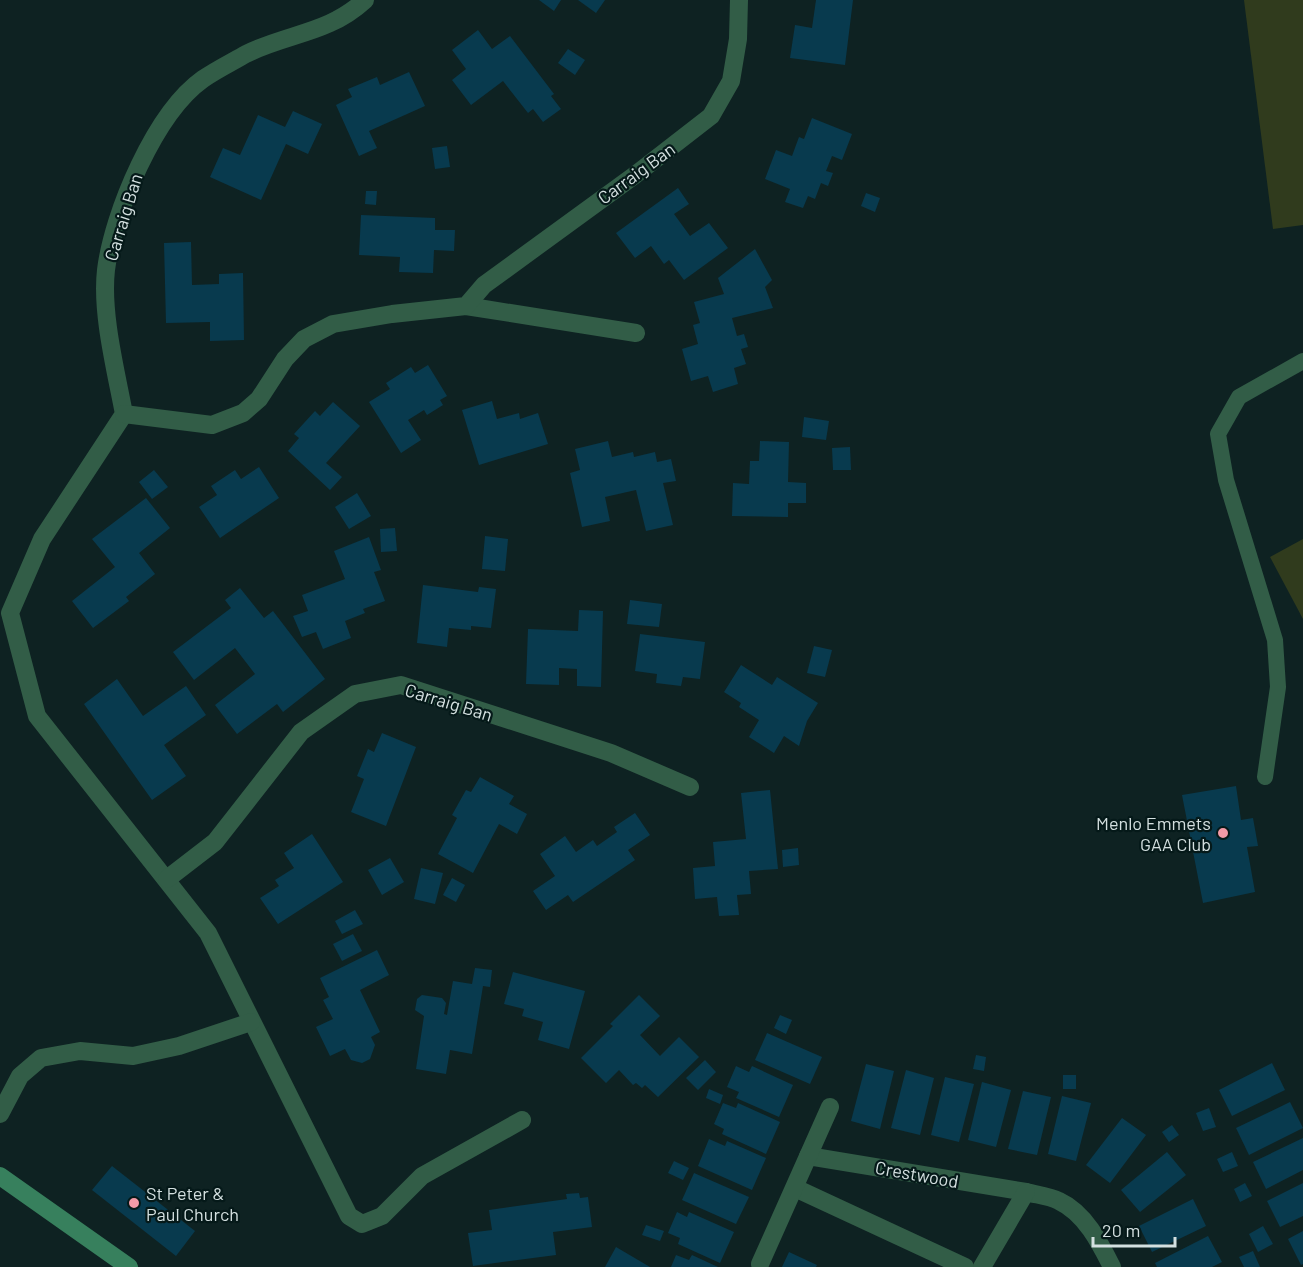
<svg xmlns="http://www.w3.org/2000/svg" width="1303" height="1267" font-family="Barlow,sans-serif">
  <rect width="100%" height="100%" fill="#0e2222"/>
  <g fill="#303b1d">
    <polygon points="1244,0 1303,0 1303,225 1273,229"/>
    <polygon points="1303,539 1303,619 1270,557"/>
  </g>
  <g fill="#083a4e">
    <polygon points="539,0 561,0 554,11"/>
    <polygon points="578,0 605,0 596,13"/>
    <polygon points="816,0 853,0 845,65 790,58 795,25 812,28"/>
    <polygon points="478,30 492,49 510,36 554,94 551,96 561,109 543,122 533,109 528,113 503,81 471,105 452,80 466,69 452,50"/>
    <polygon points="568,49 585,60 575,75 558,63"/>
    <polygon points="409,72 425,106 369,131 377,148 359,156 336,105 352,97 348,89 377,77 380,85"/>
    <polygon points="293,111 322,124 308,154 286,144 261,200 210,177 223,148 240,155 258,115 285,127"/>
    <polygon points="812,118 852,134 842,160 832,156 826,171 833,173 828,186 821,183 815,199 808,196 803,208 785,202 790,189 765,179 776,150 792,156 799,137 804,139"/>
    <polygon points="447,146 450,167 435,169 432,148"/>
    <polygon points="678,188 689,204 674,214 690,236 709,223 728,248 684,280 669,260 664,264 651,246 635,258 616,233"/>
    <polygon points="366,191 377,191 376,205 365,204"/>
    <polygon points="866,193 880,198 875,212 861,206"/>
    <polygon points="361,215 435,218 435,230 455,230 454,251 434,250 433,273 399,272 400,257 359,255"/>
    <polygon points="191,242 192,285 219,284 219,274 243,273 244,340 210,341 210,322 166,323 164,243"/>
    <polygon points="755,249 772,280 765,287 773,308 732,318 737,336 744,334 748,347 741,349 746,364 734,368 738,384 713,392 708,376 691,381 682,349 698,344 693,325 700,323 694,302 724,294 718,278"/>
    <polygon points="428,365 447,396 440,400 443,405 427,415 424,410 408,420 421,440 401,453 369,402 390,389 386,383 411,367 415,373"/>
    <polygon points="492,401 497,419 519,413 520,419 538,413 548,444 479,465 462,410"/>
    <polygon points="333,402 360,426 326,463 342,477 330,490 288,451 299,438 294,434 315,411 320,416"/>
    <polygon points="804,417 829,421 826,440 802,437"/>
    <polygon points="608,441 612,457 633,452 634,457 655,452 657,462 671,459 676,481 663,483 673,525 646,531 636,490 605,497 610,521 582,527 570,473 580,470 575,449"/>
    <polygon points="760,441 789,442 788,482 806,483 806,503 788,503 788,517 732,516 733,483 749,484 750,461 759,461"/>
    <polygon points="850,447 851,470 833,470 832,448"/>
    <polygon points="259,467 279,498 220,538 199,507 217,495 211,486 235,470 241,479"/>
    <polygon points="154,470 168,487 152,499 139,482"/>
    <polygon points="357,493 371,516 349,529 335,507"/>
    <polygon points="146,498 170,528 139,553 155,574 126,597 129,601 93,628 72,601 115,567 92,539"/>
    <polygon points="395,528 397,551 381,552 380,529"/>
    <polygon points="485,536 508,539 505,571 482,569"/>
    <polygon points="369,537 381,570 374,572 385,601 363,609 365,613 345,621 351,638 323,649 316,632 302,637 293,616 308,611 302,595 345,579 334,551"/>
    <polygon points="423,585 478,592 479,587 496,589 491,628 471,626 471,630 449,628 447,647 417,643"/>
    <polygon points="240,588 264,618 273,611 325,679 283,712 277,704 237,734 215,705 255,674 235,648 194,680 173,652 231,608 225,600"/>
    <polygon points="630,600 662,604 659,627 627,624"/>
    <polygon points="579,610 603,611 601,687 577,686 577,669 559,668 559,685 526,684 528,629 578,631"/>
    <polygon points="640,634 705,642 700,679 683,677 681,686 656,683 657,674 635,671"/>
    <polygon points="814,646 832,650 825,677 807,673"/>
    <polygon points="741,665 772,685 777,677 818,703 807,721 799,746 784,736 774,753 749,737 759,720 739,707 741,703 724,692"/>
    <polygon points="117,679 143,716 186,686 206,715 164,745 186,776 152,800 84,704"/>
    <polygon points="382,733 416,747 386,826 351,812 364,779 357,776 368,749 374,752"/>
    <polygon points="480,777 514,796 509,804 527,814 517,834 499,824 473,873 438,854 457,818 452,815 466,790 471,792"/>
    <polygon points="1236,786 1241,820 1253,818 1258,846 1247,847 1255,892 1203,903 1182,795"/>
    <polygon points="770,790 778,869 749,871 751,894 737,895 739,915 719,916 717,897 695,899 693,868 715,866 713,842 746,839 741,793"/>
    <polygon points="635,813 650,835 628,850 635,860 573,902 568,895 546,910 533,891 555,876 540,854 565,836 576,852 593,840 597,846 617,832 614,827"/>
    <polygon points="312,834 343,882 278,924 260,898 279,886 275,880 294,868 284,853"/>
    <polygon points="798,848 799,865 783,867 782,850"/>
    <polygon points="390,858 404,882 382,895 368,870"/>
    <polygon points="421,868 443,873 435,904 414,899"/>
    <polygon points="452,878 465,885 456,902 443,895"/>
    <polygon points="355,910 363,924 342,934 335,921"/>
    <polygon points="353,934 362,951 342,961 333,944"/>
    <polygon points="377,950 389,975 360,990 380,1032 371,1037 375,1045 370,1059 362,1063 351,1060 345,1049 330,1056 316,1027 333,1019 323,1000 329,997 320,978"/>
    <polygon points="475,968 492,970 490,987 483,986 472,1054 450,1050 446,1074 416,1069 424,1016 415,1010 417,999 422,995 442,998 446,1003 444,1014 447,1015 453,981 472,984"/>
    <polygon points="513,972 585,991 569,1049 538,1040 543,1022 522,1016 524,1009 504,1004"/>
    <polygon points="639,995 660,1016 640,1035 660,1056 679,1037 699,1057 658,1097 645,1085 642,1088 636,1083 633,1085 619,1070 606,1083 581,1058 613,1026 610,1024"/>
    <polygon points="780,1015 792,1020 786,1034 774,1028"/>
    <polygon points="767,1033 822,1057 810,1084 755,1060"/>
    <polygon points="976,1055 986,1057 984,1071 973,1069"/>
    <polygon points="705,1060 716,1072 698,1090 686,1078"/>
    <polygon points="1272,1063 1285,1090 1232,1116 1219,1090"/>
    <polygon points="866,1064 894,1071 880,1129 851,1121"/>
    <polygon points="736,1066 749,1072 752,1066 793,1085 779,1117 736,1098 739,1092 727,1087"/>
    <polygon points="906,1070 934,1078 920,1135 891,1128"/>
    <rect x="1063" y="1075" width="13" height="14"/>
    <polygon points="945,1077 974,1084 959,1142 931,1135"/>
    <polygon points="982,1082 1011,1090 996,1147 968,1140"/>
    <polygon points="709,1089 723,1095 720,1104 706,1098"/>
    <polygon points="1023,1091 1051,1097 1037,1155 1008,1149"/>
    <polygon points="1062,1096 1091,1103 1076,1161 1048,1154"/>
    <polygon points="1290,1102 1303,1128 1249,1155 1236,1128"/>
    <polygon points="723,1103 736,1108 738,1103 780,1122 766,1154 722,1134 724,1129 714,1124"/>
    <polygon points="1209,1108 1216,1127 1203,1131 1196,1113"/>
    <polygon points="1122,1118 1146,1135 1110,1183 1086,1165"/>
    <polygon points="1172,1125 1179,1135 1169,1142 1162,1132"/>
    <polygon points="1303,1138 1303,1170 1266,1189 1253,1162"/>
    <polygon points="709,1139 725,1146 727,1141 766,1158 752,1190 698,1166"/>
    <polygon points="1167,1152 1186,1175 1140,1212 1121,1190"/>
    <polygon points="1232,1152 1238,1166 1223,1172 1217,1159"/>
    <polygon points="674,1161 689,1168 683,1180 668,1173"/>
    <polygon points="112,1166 195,1231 176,1256 92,1190"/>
    <polygon points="694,1173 749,1197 736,1224 682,1200"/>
    <polygon points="1245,1183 1252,1196 1240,1202 1234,1189"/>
    <polygon points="1303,1183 1303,1216 1280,1227 1267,1201"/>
    <polygon points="579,1193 580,1198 588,1197 592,1227 553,1232 556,1255 473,1266 468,1233 492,1230 489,1210 567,1199 566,1194"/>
    <polygon points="1193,1199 1206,1226 1152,1252 1139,1226"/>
    <polygon points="677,1212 687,1217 689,1212 734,1232 720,1263 678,1244 680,1238 668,1233"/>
    <polygon points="646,1225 664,1231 660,1241 642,1235"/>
    <polygon points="1263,1226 1273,1244 1258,1252 1249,1234"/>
    <polygon points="1303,1231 1303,1264 1301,1265 1288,1239"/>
    <polygon points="1208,1236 1222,1262 1212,1267 1157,1267 1155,1263"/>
    <polygon points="616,1247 650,1267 605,1267"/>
    <polygon points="1253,1251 1260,1267 1244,1267 1239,1257"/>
    <polygon points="789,1252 817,1265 816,1267 782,1267"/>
    <polygon points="676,1255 689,1260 692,1255 718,1267 671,1267"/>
  </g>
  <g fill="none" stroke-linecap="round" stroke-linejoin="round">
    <polyline stroke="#325d47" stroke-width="16" points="1265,777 1278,687 1275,640 1226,480 1218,434 1239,397 1303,361"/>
    <g stroke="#325d47" stroke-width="18">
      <path d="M 365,0 C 328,34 288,33 246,54 C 232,62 216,70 203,79 C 155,113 113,213 106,270 C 101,313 116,371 124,414 L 42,539 L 10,613 L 37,716 L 208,933 L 349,1216 L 362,1224 L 382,1216 L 422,1176 L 522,1120"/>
      <polyline points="466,306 636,333"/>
      <polyline points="124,414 212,425 243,413 259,399 285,359 304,339 333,324 392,314 466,306 484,285 635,175 711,116 731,81 738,39 739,0"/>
      <polyline points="167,879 215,842 301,732 355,694 401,685 611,753 690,787"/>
      <polyline points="0,1114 20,1076 41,1058 80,1051 133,1056 179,1046 251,1022"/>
      <path d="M 808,1156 L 1026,1192 C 1037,1195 1049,1196 1059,1201 C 1085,1213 1100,1243 1112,1267"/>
      <polyline points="795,1188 965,1267"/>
      <polyline points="760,1264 830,1107"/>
      <polyline points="982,1267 1026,1192"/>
    </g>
    <polyline stroke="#37805d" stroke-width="18" points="0,1176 129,1267"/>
  </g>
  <g fill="#f39aa7" stroke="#051919" stroke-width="2">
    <circle cx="1223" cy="833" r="6"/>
    <circle cx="134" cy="1203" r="6"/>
  </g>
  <g text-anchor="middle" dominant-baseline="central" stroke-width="4.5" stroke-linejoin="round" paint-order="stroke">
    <g font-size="18" fill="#d4e0e0" stroke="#051919">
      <text transform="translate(636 173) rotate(-36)">Carraig Ban</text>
      <text transform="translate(123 217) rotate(-73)">Carraig Ban</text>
      <text transform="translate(449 702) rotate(17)">Carraig Ban</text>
      <text transform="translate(917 1174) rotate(10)">Crestwood</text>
    </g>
    <g font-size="18" fill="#d4e0e0" stroke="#051919" text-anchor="end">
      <text x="1211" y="823">Menlo Emmets<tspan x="1211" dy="21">GAA Club</tspan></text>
      <text x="146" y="1193" text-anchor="start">St Peter &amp;<tspan x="146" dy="21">Paul Church</tspan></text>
    </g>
  </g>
  <path d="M1093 1237v9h82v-9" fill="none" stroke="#d4e0e0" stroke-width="3"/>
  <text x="1102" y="1237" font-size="18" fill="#d4e0e0" stroke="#051919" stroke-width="4.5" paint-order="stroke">20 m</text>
</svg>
